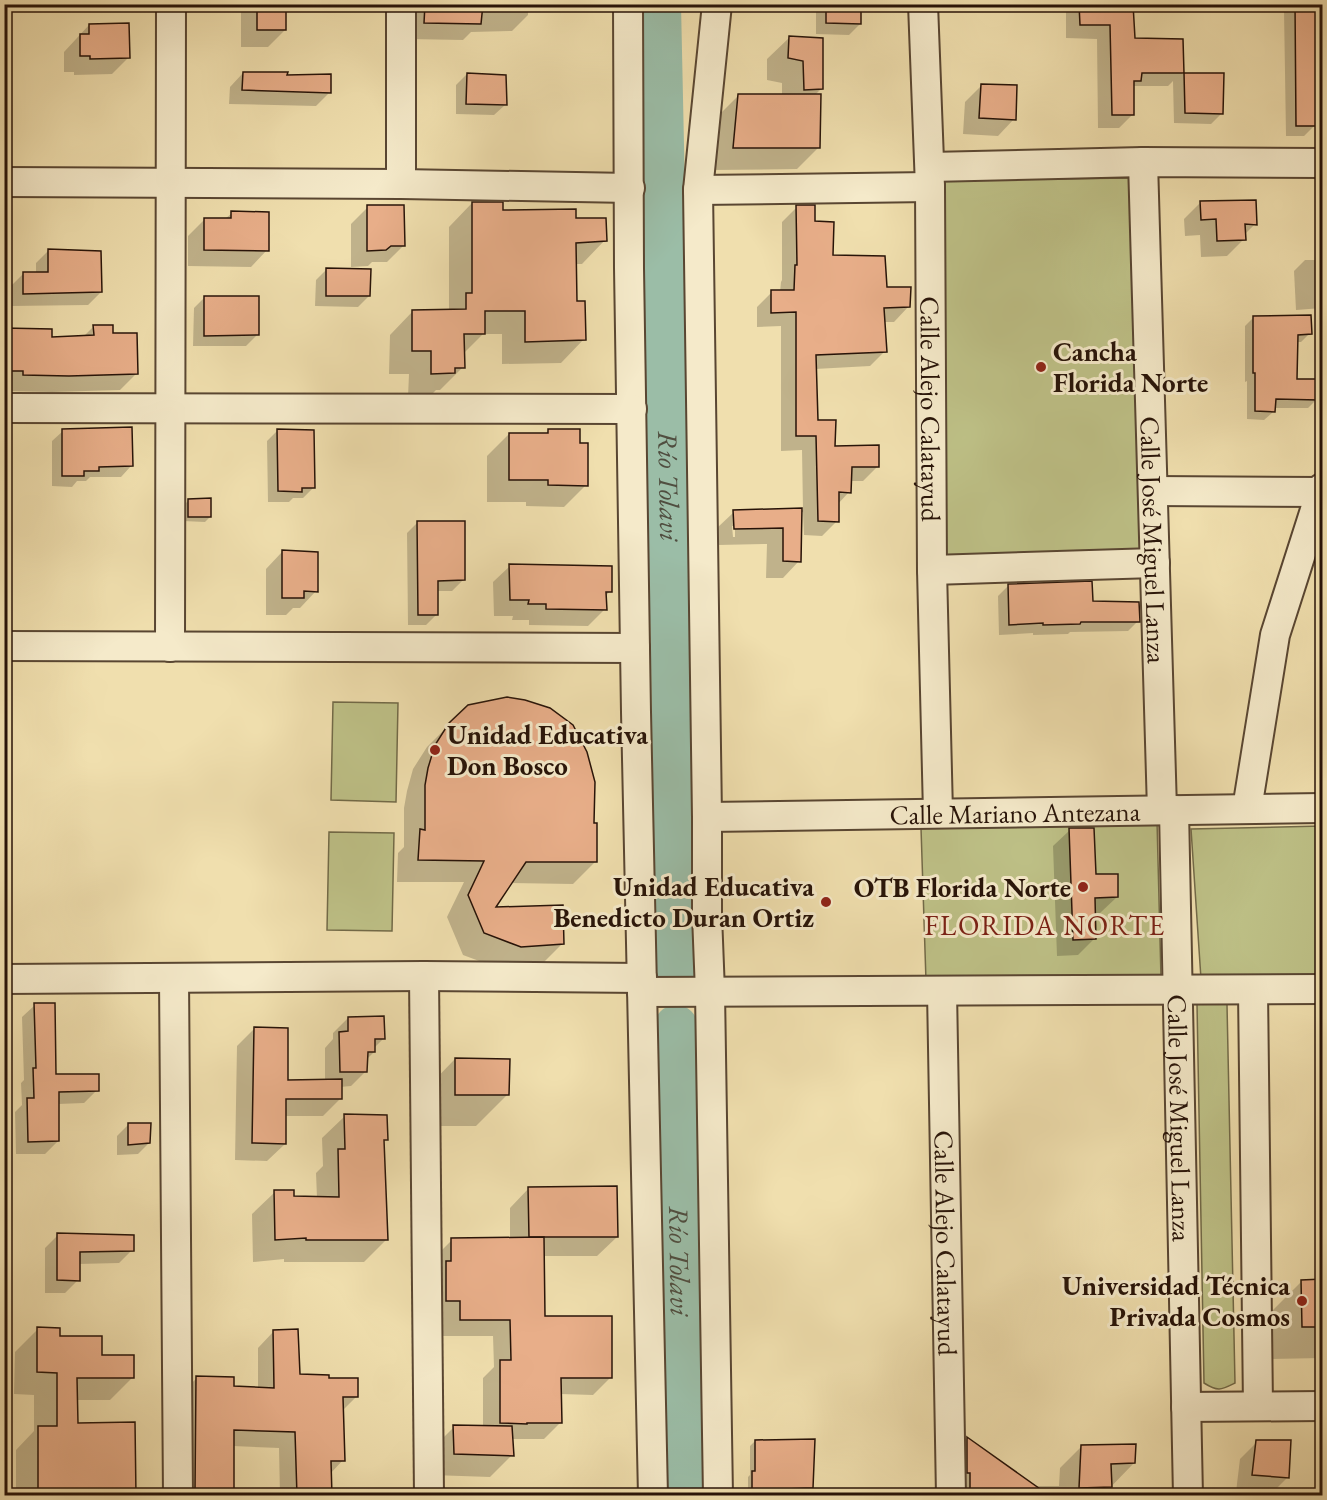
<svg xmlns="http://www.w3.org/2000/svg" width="1327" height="1500" font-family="'EB Garamond',serif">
  <rect width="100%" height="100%" fill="#f0dfae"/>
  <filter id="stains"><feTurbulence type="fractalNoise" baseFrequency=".00333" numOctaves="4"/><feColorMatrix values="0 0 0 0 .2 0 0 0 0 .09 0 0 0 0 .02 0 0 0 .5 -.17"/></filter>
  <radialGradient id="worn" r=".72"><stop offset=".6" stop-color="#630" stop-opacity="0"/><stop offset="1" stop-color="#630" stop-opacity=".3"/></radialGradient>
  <g fill="#bec187" stroke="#726a48" stroke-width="1.5">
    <polygon points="1135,178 1140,553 946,555 941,180"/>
    <polygon points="333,702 398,703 396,802 331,800"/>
    <polygon points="1157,821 1161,978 926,981 921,828"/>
    <polygon points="1322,826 1322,978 1201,979 1191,829"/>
    <polygon points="329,832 394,833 392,931 327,930"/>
    <path d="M 1219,997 L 1227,1005 L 1235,1383 C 1221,1390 1218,1392 1204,1383 L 1197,1004 L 1205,998 Z"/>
  </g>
  <g fill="#0003" fill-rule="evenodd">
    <polygon points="241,4 285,4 285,30 268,47 241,47"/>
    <polygon points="410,4 528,4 528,15 512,31 471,32 463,40 408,39"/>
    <polygon points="816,4 860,4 860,24 849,35 816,34"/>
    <polygon points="1066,4 1132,4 1134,40 1181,40 1182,74 1223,74 1222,113 1211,124 1174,123 1173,81 1168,86 1134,86 1133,114 1119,128 1098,128 1097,39 1066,38"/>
    <polygon points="1290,4 1322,4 1297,70 1315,125 1304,136 1286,136 1284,10"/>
    <polygon points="89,25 128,58 112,74 74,75 74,72 64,72 64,52"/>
    <polygon points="790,37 822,88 814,96 819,147 797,169 712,170 716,118 738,96 782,96 782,83 767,80 767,59"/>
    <polygon points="243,73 286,77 330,92 316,106 229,104 230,87"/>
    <polygon points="467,74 505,105 494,115 456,114 456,85"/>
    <polygon points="981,86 1014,119 998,136 963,134 965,102"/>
    <polygon points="1201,202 1255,224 1244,235 1244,239 1227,256 1201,257 1200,235 1185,236 1184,219"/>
    <polygon points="472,203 502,211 574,220 605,240 582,264 575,264 576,302 584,339 561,363 502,364 502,334 483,334 463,354 463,367 440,390 436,390 430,396 408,397 409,374 389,374 390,335 413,311 449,311 449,227"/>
    <polygon points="368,207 404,245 387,262 372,262 368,266 351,267 351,224"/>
    <path d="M 797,207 L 813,222 L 832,257 L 885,288 L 909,306 L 894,322 L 883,322 L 885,351 L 870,366 L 815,369 L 816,421 L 834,447 L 878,466 L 863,481 L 850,481 L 849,492 L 837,505 L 837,521 L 822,536 L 804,535 L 803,512 L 801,512 L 799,561 L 783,578 L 766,578 L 767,544 L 718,545 L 717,528 L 734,512 L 803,510 L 802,450 L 781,451 L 781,326 L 757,327 L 757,307 L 772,292 L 780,292 L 781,282 L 782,280 L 782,222 ZM 732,526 L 735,526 L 735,537 L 733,537 Z"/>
    <polygon points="232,213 267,250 251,267 188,266 188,236 205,219 225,219"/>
    <polygon points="49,250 101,292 88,305 11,306 11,286 24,273 36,273 36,263"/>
    <polygon points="1305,260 1322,260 1322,308 1296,310 1294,271"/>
    <polygon points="327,269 369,296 358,307 315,306 316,280"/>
    <polygon points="205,297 257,335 246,346 193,346 194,308"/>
    <polygon points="1253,318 1310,333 1301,342 1296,342 1295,380 1317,399 1308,408 1273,408 1273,412 1264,420 1247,419 1247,381 1245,382 1245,326"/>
    <polygon points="94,326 112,334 137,373 120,390 52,392 7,391 7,386 4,386 4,330 51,339 83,337"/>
    <polygon points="278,430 314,487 303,498 293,498 289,502 268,502 267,441"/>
    <polygon points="63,431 131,466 121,477 90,477 86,481 77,481 72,487 52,486 52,441"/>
    <polygon points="548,431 578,444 586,485 564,507 526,506 526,502 487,502 487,456 509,434 545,435"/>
    <polygon points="188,501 210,517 205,522 183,521 183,506"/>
    <polygon points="418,522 463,580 452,591 437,591 437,614 426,625 408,625 407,533"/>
    <polygon points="282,552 316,591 300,608 293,608 286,615 266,615 266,569"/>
    <polygon points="510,566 610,591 605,597 605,609 588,626 529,625 529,620 512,620 513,616 494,616 493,582"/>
    <polygon points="1008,586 1092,603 1138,621 1128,631 1070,632 1068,634 1033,635 1033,633 999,635 998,596"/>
    <polygon points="450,724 592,825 595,862 573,884 510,883 494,909 563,943 541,965 498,968 463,955 447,917 464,882 397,882 398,853 404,847 404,808 407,791 413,769 427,747"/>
    <polygon points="1070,830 1094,876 1117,897 1100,913 1094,914 1095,938 1078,955 1057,956 1053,846"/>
    <polygon points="35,1005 55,1075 97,1090 84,1103 58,1104 58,1141 45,1154 16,1154 15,1112 22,1105 21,1083 24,1080 22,1017"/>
    <polygon points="348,1018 383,1039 374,1048 374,1052 366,1060 366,1071 351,1086 340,1087 341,1098 323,1116 285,1116 285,1144 267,1161 235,1160 237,1046 255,1028 287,1082 325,1081 325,1048 333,1039 333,1033"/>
    <polygon points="455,1059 508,1094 476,1126 424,1126 423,1092"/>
    <polygon points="345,1116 386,1139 383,1142 387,1239 364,1262 284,1262 284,1259 253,1262 252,1214 275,1192 293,1198 317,1198 316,1173 323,1166 322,1138"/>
    <polygon points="128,1125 149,1143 138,1154 117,1155 117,1136"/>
    <polygon points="529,1188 617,1237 597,1256 542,1256 543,1318 610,1378 593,1395 560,1394 561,1422 544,1439 511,1439 512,1455 490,1477 432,1475 432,1449 454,1427 483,1427 483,1378 494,1367 493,1336 443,1336 443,1318 430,1318 435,1257 452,1240 510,1239 510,1208"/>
    <polygon points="58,1235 132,1250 119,1263 78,1264 78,1280 65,1293 45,1293 45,1248"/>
    <polygon points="1302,1281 1322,1281 1322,1358 1271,1359 1270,1313"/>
    <polygon points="38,1329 59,1338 133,1377 110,1400 76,1400 77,1425 134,1496 4,1496 4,1490 16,1490 16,1450 34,1431 34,1395 14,1394 15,1352"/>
    <polygon points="274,1331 298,1376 328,1380 357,1396 342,1411 343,1460 330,1474 330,1496 280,1496 279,1448 233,1446 233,1493 231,1496 179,1496 180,1394 197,1378 233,1388 258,1389 258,1348"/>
    <polygon points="967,1439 1034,1486 1059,1486 1060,1468 1082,1446 1134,1463 1102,1496 957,1496 955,1451"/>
    <polygon points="755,1441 812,1487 806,1493 748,1494 748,1477 750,1475 750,1446"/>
    <polygon points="1257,1442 1288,1477 1271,1494 1236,1492 1240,1459"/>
    <polygon points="867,1494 907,1494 907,1496 866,1496"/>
  </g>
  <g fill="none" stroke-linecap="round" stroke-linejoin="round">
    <g stroke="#9bbda7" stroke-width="44">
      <path id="s1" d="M 659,4 L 673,663 L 676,967"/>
      <path id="s2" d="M 676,1027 L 684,1496"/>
    </g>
  </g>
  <g fill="#e8ae89" stroke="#271308" stroke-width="1.5">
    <rect x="257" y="4" width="29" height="26"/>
    <polygon points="425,4 483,4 481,24 424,23"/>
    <polygon points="826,4 861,4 861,24 826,23"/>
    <polygon points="1079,4 1133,4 1135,38 1183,39 1184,73 1142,73 1141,81 1134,81 1134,115 1112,115 1110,25 1080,25"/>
    <polygon points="1295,4 1323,4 1323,86 1316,86 1317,126 1296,126"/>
    <polygon points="129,23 130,58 90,59 90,56 80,56 80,34 89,34 89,24"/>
    <polygon points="789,36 823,38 823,89 804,90 803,61 788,58"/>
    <polygon points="243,72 288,72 287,75 331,74 331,93 242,90"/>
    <polygon points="467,73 506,75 507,105 466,104"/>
    <polygon points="1184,73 1224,73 1223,114 1185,113"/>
    <polygon points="981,84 1017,85 1016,120 979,118"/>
    <polygon points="738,94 821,94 820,148 733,148"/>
    <polygon points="1256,200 1257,225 1245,224 1246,240 1217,241 1216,219 1201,220 1200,201"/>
    <polygon points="472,202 503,202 503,210 576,209 576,218 606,218 607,241 576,243 577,301 585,301 586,340 525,342 525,311 485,311 485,334 464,334 465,368 455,368 455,373 431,374 431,351 412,351 412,310 466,309 466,293 472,293"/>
    <polygon points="367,205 404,205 405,246 391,246 386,250 367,251"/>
    <polygon points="796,205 815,205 815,221 834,222 833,255 885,256 887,287 911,287 910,307 884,308 887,352 816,355 818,420 836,420 835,446 879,445 879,467 852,467 851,493 839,492 839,522 818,521 816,436 796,436 796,312 771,313 771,290 794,290 795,265 797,265"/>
    <polygon points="231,211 269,212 269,251 204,250 204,218 231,218"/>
    <polygon points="48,249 101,251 102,292 23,294 23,272 48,272"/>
    <polygon points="326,268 371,269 370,296 326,296"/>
    <polygon points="204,296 259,296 259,335 204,336"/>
    <polygon points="1311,315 1312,334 1298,335 1297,379 1318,379 1318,400 1276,399 1275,412 1255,411 1255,373 1253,373 1253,316"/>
    <polygon points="93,325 113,325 113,333 137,333 138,374 69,376 23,375 23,371 4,371 4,328 52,329 52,337 94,335"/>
    <polygon points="132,427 133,466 99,467 99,471 84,471 84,476 62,476 62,429"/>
    <polygon points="277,429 314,430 315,488 302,488 302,492 278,491"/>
    <polygon points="548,429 580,429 580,443 588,443 588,486 548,485 548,480 509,480 509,433 548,433"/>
    <polygon points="211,498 211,517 188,517 188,499"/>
    <polygon points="802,508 801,562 783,561 783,528 734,529 733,510"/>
    <polygon points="417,521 465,521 465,580 438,581 438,615 418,615"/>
    <polygon points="282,550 318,552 318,592 304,591 304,598 282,598"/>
    <polygon points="509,564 612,566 612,592 606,592 607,610 546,609 546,604 528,604 529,600 510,600"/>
    <polygon points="1092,581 1093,601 1139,602 1140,622 1081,622 1080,624 1043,625 1043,623 1009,625 1008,584"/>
    <polygon points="507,697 525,700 550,708 573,725 587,752 595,782 594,823 597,823 597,862 526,862 496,907 563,905 564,944 521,947 484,933 468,895 484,861 418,860 420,829 425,830 425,785 428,768 435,745 449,723 468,705"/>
    <polygon points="1069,828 1094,828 1096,874 1118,874 1118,897 1095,898 1096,939 1073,940"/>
    <polygon points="34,1003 55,1003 56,1074 99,1074 99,1091 59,1092 59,1141 28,1142 27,1098 34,1098 33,1068 36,1068"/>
    <polygon points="384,1016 385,1039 375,1039 375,1052 368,1052 367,1072 340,1072 339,1032 348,1031 348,1017"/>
    <polygon points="254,1027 288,1028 288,1080 342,1079 342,1099 286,1099 286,1144 252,1143"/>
    <polygon points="455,1058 510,1059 509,1095 455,1095"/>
    <polygon points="344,1114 387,1115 388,1140 384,1140 388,1240 306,1240 306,1238 275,1240 274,1190 294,1190 294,1196 339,1197 338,1149 345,1149"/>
    <polygon points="128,1123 151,1123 150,1143 128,1145"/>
    <polygon points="617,1186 618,1237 529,1237 528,1187"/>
    <polygon points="57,1233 134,1235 134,1251 80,1252 80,1281 57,1280"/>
    <polygon points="544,1237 545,1316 612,1316 612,1378 561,1378 562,1423 527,1423 527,1424 500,1423 500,1360 511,1360 510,1320 460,1320 460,1301 446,1301 446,1261 451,1261 451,1238"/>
    <polygon points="1323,1279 1323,1327 1302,1327 1301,1280"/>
    <polygon points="37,1327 60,1328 60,1336 102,1336 102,1355 134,1355 134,1378 77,1378 78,1423 135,1422 136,1496 38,1496 38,1426 57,1426 57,1373 37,1372"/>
    <polygon points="298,1329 300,1374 329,1375 329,1378 358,1378 358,1397 343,1397 345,1461 331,1461 332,1496 297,1496 295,1432 234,1430 234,1494 195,1492 196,1376 234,1377 234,1386 274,1388 273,1330"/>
    <polygon points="453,1425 512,1426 514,1456 454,1454"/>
    <polygon points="967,1437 1050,1496 970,1496 970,1473 967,1473"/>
    <polygon points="815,1439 813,1488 752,1490 752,1471 755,1471 755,1440"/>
    <polygon points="1256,1440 1291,1440 1289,1478 1252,1475"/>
    <polygon points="1136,1444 1135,1463 1111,1464 1112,1487 1079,1488 1081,1445"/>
  </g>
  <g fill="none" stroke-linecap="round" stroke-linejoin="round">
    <defs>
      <g id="street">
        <polyline points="628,4 629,268 636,712 653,1496"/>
        <polyline points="717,4 698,190 707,817 707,915 710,992 718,1496"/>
        <path id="s3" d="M 923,4 L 930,187 L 932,570 L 938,813"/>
        <path id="s4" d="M 1143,162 L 1162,810"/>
        <polyline points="930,167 1143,162 1322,163"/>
        <polyline points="4,182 401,184 630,188"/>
        <polyline points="401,184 401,4"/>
        <polyline points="698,190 930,187"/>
        <polyline points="4,408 632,409"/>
        <polyline points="1153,491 1321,492"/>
        <polyline points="932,570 1155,563"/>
        <polyline points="4,646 635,648"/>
        <polyline points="170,647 171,4"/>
        <polyline points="1247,809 1275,635 1322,488"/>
        <path id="s5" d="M 1174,810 L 1188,1496"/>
        <path id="s6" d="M 707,817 L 1322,808"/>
        <polyline points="424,976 429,1496"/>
        <polyline points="174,978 178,1496"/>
        <polyline points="4,979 424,976 642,978"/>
        <polyline points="1253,990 1258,1406"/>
        <path id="s7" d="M 942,991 L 951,1496"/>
        <polyline points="642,992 1322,989"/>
        <polyline points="1186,1407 1322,1406"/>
      </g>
    </defs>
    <use href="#street" stroke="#594632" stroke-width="32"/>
    <use href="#street" stroke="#f5eaca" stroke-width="28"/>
  </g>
  <g fill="#8f2418" stroke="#f5eaca" stroke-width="2">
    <circle cx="1041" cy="367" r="6"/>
    <circle cx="435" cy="750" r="6"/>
    <circle cx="1083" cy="887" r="6"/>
    <circle cx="826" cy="902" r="6"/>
    <circle cx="1302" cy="1301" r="6"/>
  </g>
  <g text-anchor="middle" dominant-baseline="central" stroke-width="6" stroke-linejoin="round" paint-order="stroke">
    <g font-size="27" font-weight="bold" fill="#271308" stroke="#f5eaca" text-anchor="end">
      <text x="1053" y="351" text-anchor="start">Cancha<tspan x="1053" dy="31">Florida Norte</tspan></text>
      <text x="447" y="734" text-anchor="start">Unidad Educativa<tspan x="447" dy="31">Don Bosco</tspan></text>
      <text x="814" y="886">Unidad Educativa<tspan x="814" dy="31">Benedicto Duran Ortiz</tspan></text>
      <text x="1071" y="887">OTB Florida Norte</text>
      <text x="1290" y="1285">Universidad Técnica<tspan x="1290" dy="31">Privada Cosmos</tspan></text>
    </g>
    <g font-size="27" fill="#271308" stroke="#f5eaca">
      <text stroke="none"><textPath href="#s3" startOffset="405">Calle Alejo Calatayud</textPath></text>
      <text stroke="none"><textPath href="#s4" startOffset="378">Calle José Miguel Lanza</textPath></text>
      <text stroke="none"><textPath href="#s6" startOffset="308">Calle Mariano Antezana</textPath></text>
      <text stroke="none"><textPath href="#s5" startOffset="308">Calle José Miguel Lanza</textPath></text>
      <text stroke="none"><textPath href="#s7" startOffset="252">Calle Alejo Calatayud</textPath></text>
    </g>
    <g font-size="28" font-style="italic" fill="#504e40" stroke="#f5eaca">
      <text stroke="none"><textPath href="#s1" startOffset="482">Río Tolavi</textPath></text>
      <text stroke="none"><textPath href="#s2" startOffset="234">Río Tolavi</textPath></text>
    </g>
    <g font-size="28" letter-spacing="1.5" fill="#7a1f14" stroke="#f5eaca">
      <text x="1045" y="925">FLORIDA NORTE</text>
    </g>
  </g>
  <rect width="1327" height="1500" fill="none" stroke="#f0dfae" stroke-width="24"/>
  <rect x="6" y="6" width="1315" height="1488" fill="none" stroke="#271308" stroke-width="3"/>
  <rect x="12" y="12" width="1303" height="1476" fill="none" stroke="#271308" stroke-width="1.5"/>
  <rect width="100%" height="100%" filter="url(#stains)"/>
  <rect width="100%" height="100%" fill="url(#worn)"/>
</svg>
